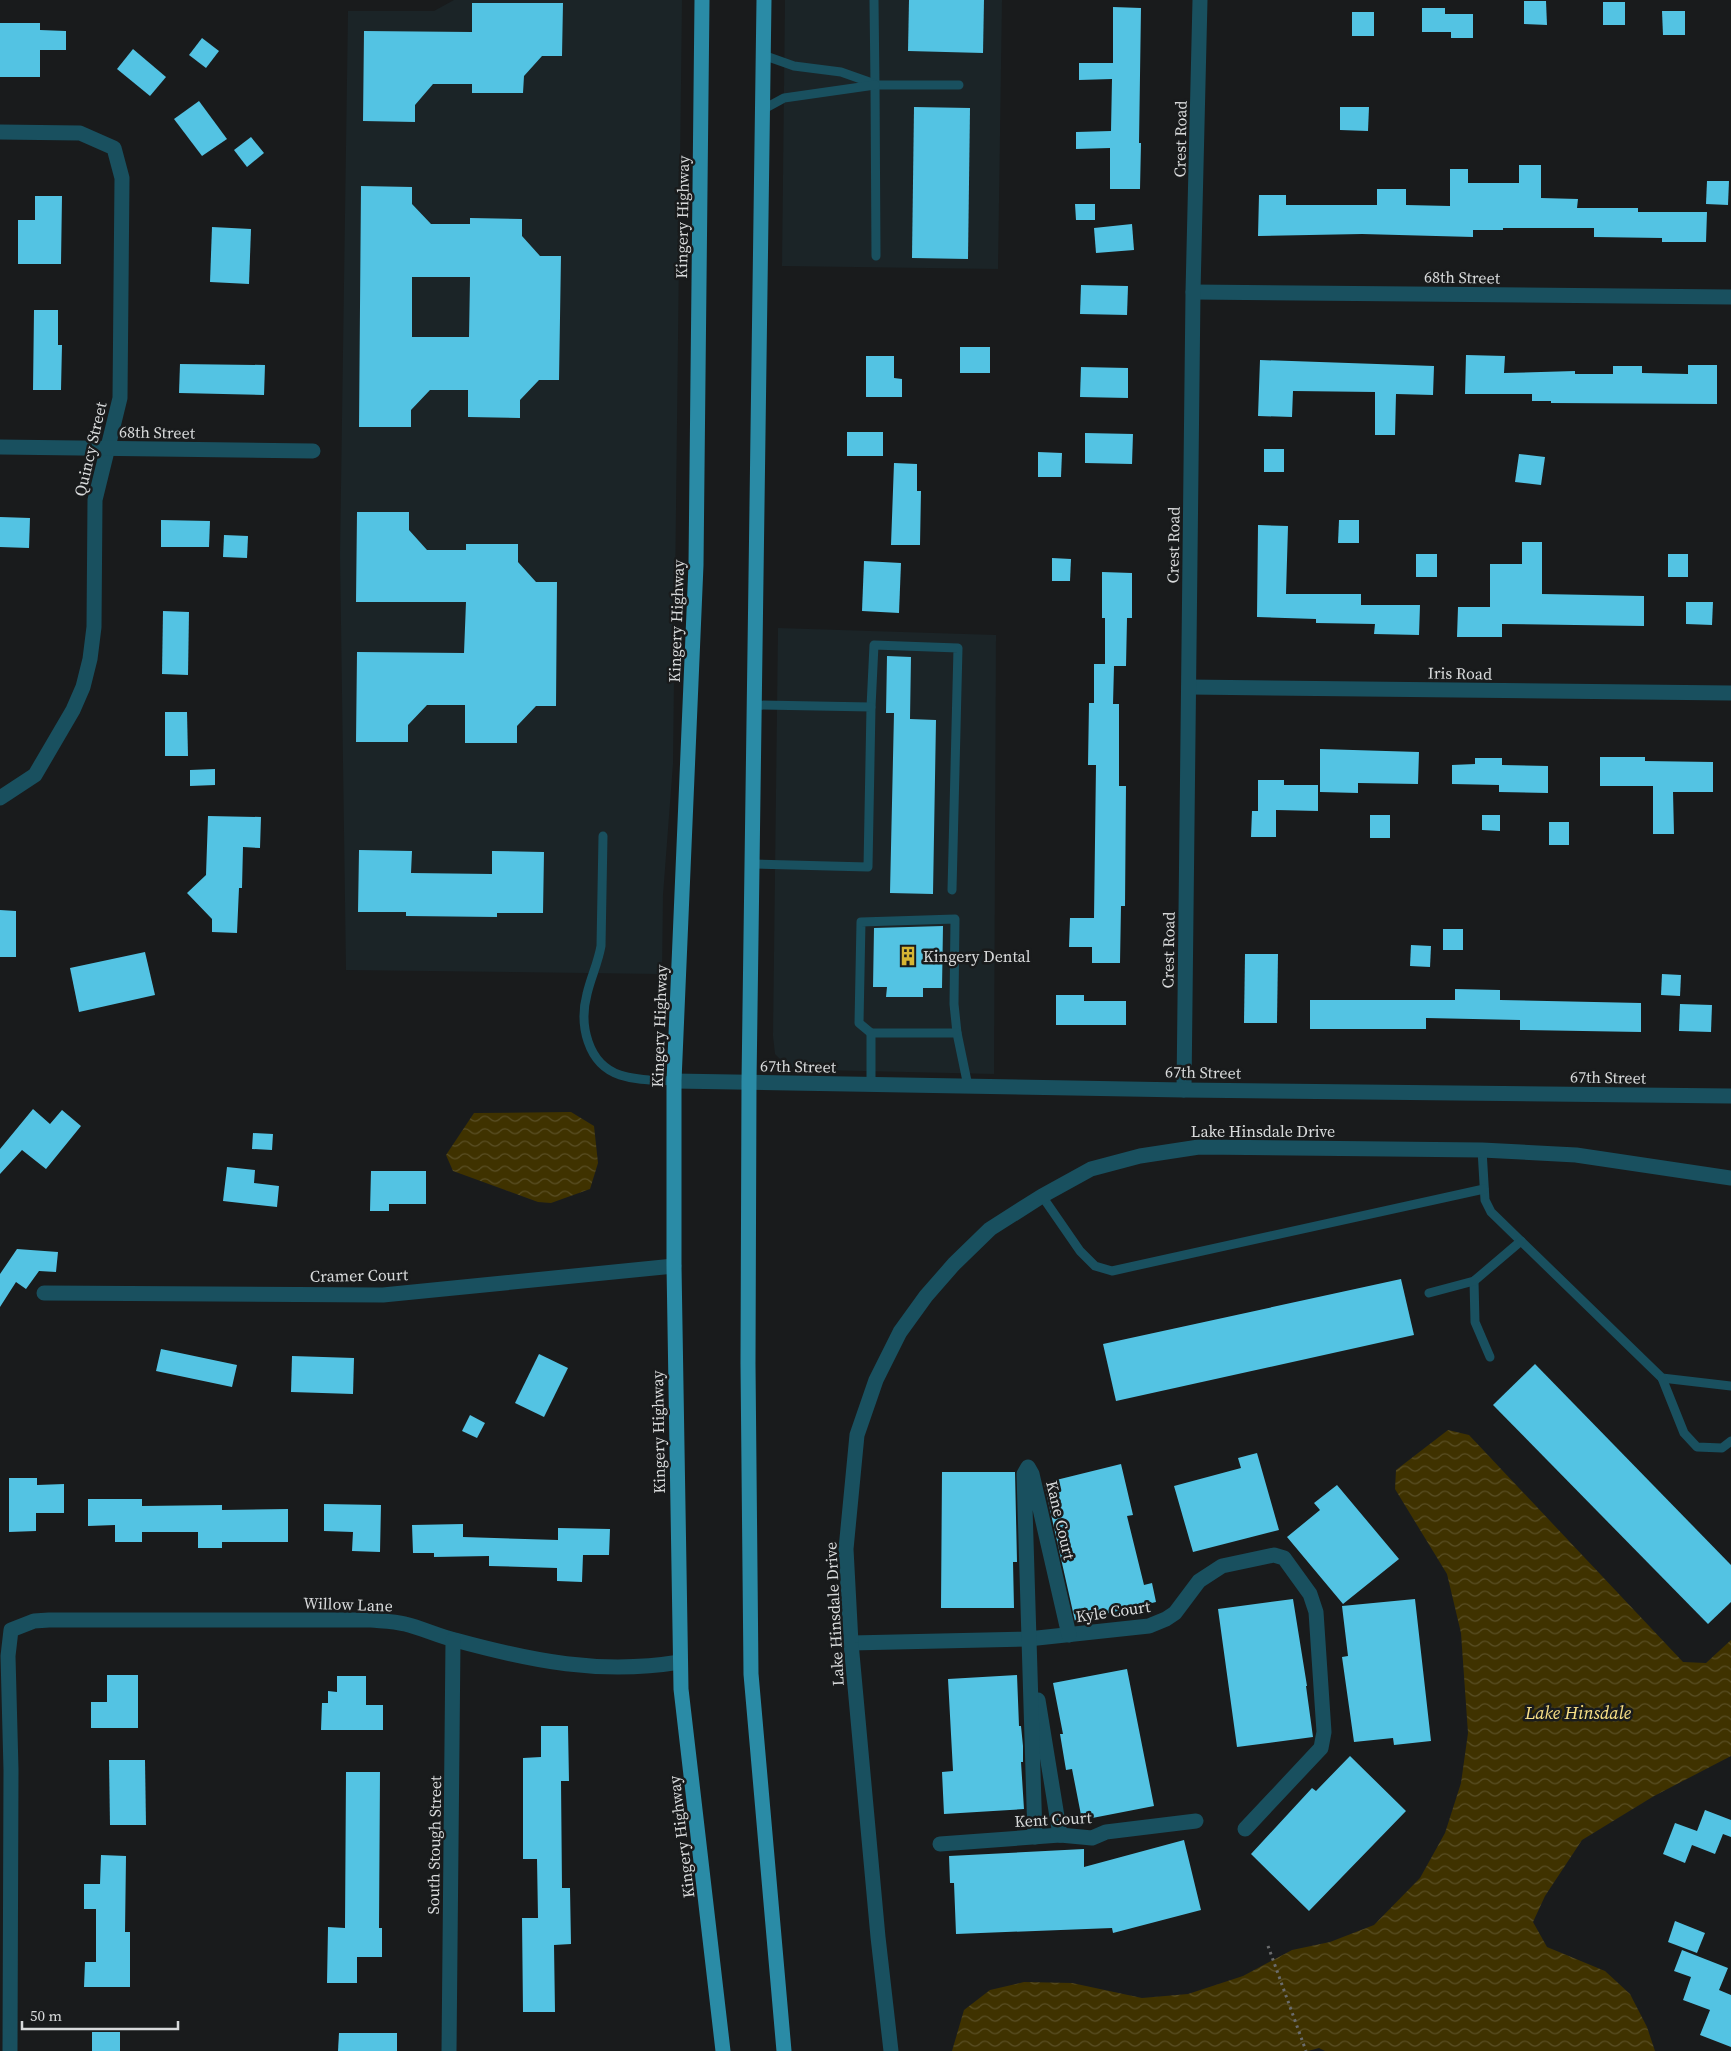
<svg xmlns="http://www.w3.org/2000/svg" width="1731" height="2051" font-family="'Source Serif 4',serif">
  <defs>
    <pattern id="water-waves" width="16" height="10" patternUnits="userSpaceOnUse" patternTransform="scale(1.25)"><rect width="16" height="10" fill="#3f3200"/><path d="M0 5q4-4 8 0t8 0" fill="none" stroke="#5a4f25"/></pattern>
  </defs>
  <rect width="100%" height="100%" fill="#191b1c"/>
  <g fill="#1b2427">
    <polygon points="454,0 682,0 673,764 663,895 662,974 346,970 340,555 348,11 434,11"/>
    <polygon points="785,0 1002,0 998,269 782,266"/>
    <polygon points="778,628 996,635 994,1074 819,1070 788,1067 775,1054 773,1036"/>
  </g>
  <g fill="url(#water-waves)">
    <polygon points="571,1112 594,1126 598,1163 590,1189 551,1203 538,1202 453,1171 446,1155 474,1113"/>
    <polygon points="1448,1430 1469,1435 1683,1662 1706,1663 1731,1640 1731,1756 1654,1796 1582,1840 1545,1896 1533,1922 1547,1947 1605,1971 1630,1994 1647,2027 1655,2051 1325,2051 1319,2048 1308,2051 952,2051 964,2010 990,1990 1024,1982 1072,1983 1142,1998 1188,1994 1243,1976 1292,1950 1330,1942 1374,1925 1420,1878 1445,1833 1461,1783 1468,1733 1461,1633 1447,1574 1395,1489 1396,1470"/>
  </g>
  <g fill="#53c3e3" fill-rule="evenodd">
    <polygon points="909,0 984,0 983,53 908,51"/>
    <polygon points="1524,1 1546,1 1547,25 1524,24"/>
    <rect x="1603" y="2" width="22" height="23"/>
    <polygon points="472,3 563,3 562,56 542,56 524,76 523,93 472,93 472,84 433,84 415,105 415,122 363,121 364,31 472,32"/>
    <polygon points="1113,7 1141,8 1139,143 1141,143 1140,189 1110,189 1110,148 1076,149 1076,132 1111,131 1112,79 1079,80 1079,63 1113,63"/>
    <polygon points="1422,8 1445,8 1445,14 1473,14 1473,38 1451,38 1451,32 1422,32"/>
    <polygon points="1662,11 1685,11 1685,35 1663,35"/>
    <rect x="1352" y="12" width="22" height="24"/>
    <polygon points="0,23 40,23 40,30 66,31 66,50 40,50 40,77 0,77"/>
    <polygon points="202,38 219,51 206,68 189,55"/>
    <polygon points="133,49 166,77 150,96 117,69"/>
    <polygon points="199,101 227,139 202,156 174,119"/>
    <polygon points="914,107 970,108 968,259 912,258"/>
    <polygon points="1340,107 1369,107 1368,131 1340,130"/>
    <polygon points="251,137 264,153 247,167 234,150"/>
    <polygon points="1519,165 1541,165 1541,198 1578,199 1577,208 1638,208 1638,212 1707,212 1706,242 1662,242 1662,238 1594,237 1594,228 1503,228 1503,230 1473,230 1473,237 1362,234 1258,236 1259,195 1286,195 1286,205 1377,205 1377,189 1406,189 1406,205 1450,206 1450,169 1468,169 1468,183 1519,183"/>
    <polygon points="1707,181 1729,181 1728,205 1706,204"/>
    <path d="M 361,186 L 412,187 L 412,204 L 431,224 L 470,224 L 470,218 L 522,219 L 522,236 L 540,256 L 561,256 L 559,380 L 539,380 L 520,400 L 520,418 L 468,417 L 468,390 L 430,390 L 411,410 L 411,427 L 359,427 ZM 412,277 L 470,277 L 469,337 L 412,337 Z"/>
    <polygon points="35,196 62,196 61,264 18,264 18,220 35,220"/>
    <polygon points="1075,204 1095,204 1095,220 1076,220"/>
    <polygon points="1132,224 1134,250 1096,253 1094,228"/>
    <polygon points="212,227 251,229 249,284 210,282"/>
    <polygon points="1081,285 1128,286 1127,315 1080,314"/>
    <polygon points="34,310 58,310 58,345 62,345 61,390 33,390"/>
    <rect x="960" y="347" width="30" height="26"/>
    <polygon points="1466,355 1505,356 1504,373 1575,371 1575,374 1613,374 1613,366 1642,366 1642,373 1688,374 1688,365 1717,365 1717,404 1551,403 1551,401 1532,401 1532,394 1465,394"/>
    <polygon points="866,356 894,356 894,378 902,379 902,397 866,397"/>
    <polygon points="1260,360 1434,366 1433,395 1396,394 1395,435 1375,435 1375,392 1293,391 1292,417 1258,416"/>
    <polygon points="180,364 265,365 264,395 179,393"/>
    <polygon points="1081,367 1128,368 1128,398 1080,397"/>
    <rect x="847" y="432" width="36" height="24"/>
    <polygon points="1085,433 1133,434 1132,464 1085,463"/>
    <rect x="1264" y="449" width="20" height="23"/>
    <polygon points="1038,452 1062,453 1061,477 1038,477"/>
    <polygon points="1519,454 1545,457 1541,485 1515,482"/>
    <polygon points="894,463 917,464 917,491 921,491 920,545 891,545"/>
    <polygon points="357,512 409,512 409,530 427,550 466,550 466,544 518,544 518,562 536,582 557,582 556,706 536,706 517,726 517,743 465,743 465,705 427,705 408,725 408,742 356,742 357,652 464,653 466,602 356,602"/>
    <polygon points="0,517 30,518 29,548 0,547"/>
    <polygon points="161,520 210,521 209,547 161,547"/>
    <polygon points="1339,520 1359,520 1359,543 1338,543"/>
    <polygon points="1258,525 1288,526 1286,594 1361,594 1361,605 1420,605 1419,635 1374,634 1375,624 1316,623 1316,619 1257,617"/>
    <polygon points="224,535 248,536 247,558 223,557"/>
    <polygon points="1522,542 1542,542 1542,594 1644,596 1644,626 1502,624 1502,637 1457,637 1458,607 1490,607 1490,564 1522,564"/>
    <rect x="1416" y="554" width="21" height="23"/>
    <rect x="1668" y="554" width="20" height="23"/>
    <polygon points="1052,558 1071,559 1070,581 1052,581"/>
    <polygon points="864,561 901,563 899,613 862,611"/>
    <polygon points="1102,572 1132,573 1132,618 1127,618 1126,666 1114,666 1113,704 1119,704 1119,786 1126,786 1125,906 1121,906 1120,963 1092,963 1092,947 1069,947 1070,918 1094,918 1096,765 1088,765 1089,703 1094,703 1094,664 1105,664 1105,618 1102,618"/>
    <polygon points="1686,602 1713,602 1712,625 1686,624"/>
    <polygon points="163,611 189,612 188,675 162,674"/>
    <polygon points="887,656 911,657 910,719 936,720 933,894 890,893 894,713 886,713"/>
    <polygon points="165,712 187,712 188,756 165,756"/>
    <polygon points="1320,749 1419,752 1418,784 1358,783 1358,793 1320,792"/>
    <polygon points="1600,757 1645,757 1645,761 1713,762 1713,792 1673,792 1674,834 1653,834 1653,786 1600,786"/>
    <polygon points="1475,758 1502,758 1502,765 1548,766 1548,793 1499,792 1499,785 1452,784 1452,765 1475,764"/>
    <polygon points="215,769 215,785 190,786 190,770"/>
    <polygon points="1258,780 1284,780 1284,785 1318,785 1318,811 1276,810 1276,837 1251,837 1252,811 1258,811"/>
    <rect x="1370" y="815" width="20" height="23"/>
    <polygon points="1482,815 1500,815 1500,831 1482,830"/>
    <polygon points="208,816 261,817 260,848 243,847 242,888 239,888 237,933 212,932 212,919 187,893 206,875"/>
    <rect x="1549" y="822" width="20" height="23"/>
    <polygon points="359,850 412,851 411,873 492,874 492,851 544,852 543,913 497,913 497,917 406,916 406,912 358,912"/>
    <polygon points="0,910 16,911 16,957 0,957"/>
    <polygon points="943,926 942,988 923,988 923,997 886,997 887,987 873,987 874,928"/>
    <rect x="1443" y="929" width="20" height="21"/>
    <polygon points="1411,945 1431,946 1430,967 1410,966"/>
    <polygon points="145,952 155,995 79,1012 70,968"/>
    <polygon points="1245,954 1278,954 1277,1023 1244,1023"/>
    <polygon points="1662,974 1681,975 1680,996 1661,995"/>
    <polygon points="1455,989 1500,990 1500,1000 1641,1003 1641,1032 1520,1030 1520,1020 1426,1018 1426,1029 1310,1029 1310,1000 1455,1000"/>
    <polygon points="1056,995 1084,995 1084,1001 1126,1001 1126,1025 1056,1025"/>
    <polygon points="1680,1004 1712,1005 1711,1032 1679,1031"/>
    <polygon points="33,1109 50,1124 62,1110 81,1126 46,1169 22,1150 0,1174 0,1149"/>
    <polygon points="253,1133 273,1134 272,1150 252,1149"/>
    <polygon points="227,1167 255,1170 254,1183 279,1186 277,1207 223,1201"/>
    <polygon points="371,1171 426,1171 426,1204 389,1204 389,1211 370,1211"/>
    <polygon points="17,1249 58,1252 56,1272 39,1271 26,1289 16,1282 0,1307 0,1274"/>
    <polygon points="1401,1279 1414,1335 1116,1401 1103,1344"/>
    <polygon points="161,1349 237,1365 232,1387 156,1371"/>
    <polygon points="539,1354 568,1368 544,1417 515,1403"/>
    <polygon points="292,1356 354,1358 353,1394 291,1392"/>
    <polygon points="1535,1364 1731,1565 1731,1602 1708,1624 1493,1405"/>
    <polygon points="470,1415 485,1423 477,1438 462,1431"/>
    <polygon points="1257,1453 1279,1530 1193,1552 1174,1486 1241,1468 1238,1458"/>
    <polygon points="1121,1464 1133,1515 1127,1516 1144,1585 1152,1583 1156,1602 1075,1621 1044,1483"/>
    <polygon points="942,1472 1015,1472 1017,1562 1013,1562 1014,1608 941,1608"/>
    <polygon points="9,1478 37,1478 37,1485 64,1484 64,1513 36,1513 36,1531 9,1532"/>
    <polygon points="1337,1485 1399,1559 1343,1604 1287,1537 1320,1510 1314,1503"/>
    <polygon points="88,1499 142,1499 142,1506 222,1505 222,1510 288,1509 288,1542 222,1542 222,1548 198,1548 198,1532 142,1532 142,1542 115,1542 115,1525 88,1526"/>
    <polygon points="324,1504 381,1505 380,1552 352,1551 353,1532 324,1531"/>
    <polygon points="463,1524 463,1537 558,1540 558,1528 610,1529 609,1555 583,1555 582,1582 557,1581 557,1568 489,1566 489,1556 434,1557 434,1553 413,1553 412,1525"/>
    <polygon points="1293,1599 1307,1686 1306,1686 1313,1737 1237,1747 1218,1609"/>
    <polygon points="1415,1599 1431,1741 1394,1745 1393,1738 1354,1742 1342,1657 1348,1656 1342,1606"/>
    <polygon points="1127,1669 1154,1806 1082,1820 1072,1769 1066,1770 1060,1734 1063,1734 1053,1683"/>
    <polygon points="107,1675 138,1675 138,1728 91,1728 91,1702 107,1702"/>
    <polygon points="1017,1675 1019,1726 1021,1726 1023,1746 1023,1762 1021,1762 1024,1809 944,1814 942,1772 953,1771 948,1679"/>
    <polygon points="337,1676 366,1676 366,1705 383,1705 383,1730 321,1730 322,1703 328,1703 328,1691 337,1692"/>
    <polygon points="541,1726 568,1726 569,1781 561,1781 562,1888 570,1888 571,1944 554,1945 555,2012 523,2012 522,1918 538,1918 537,1859 523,1859 523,1758 541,1757"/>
    <polygon points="1350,1756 1406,1811 1309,1911 1251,1854 1312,1788 1316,1791"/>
    <polygon points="109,1760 145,1760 146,1825 110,1825"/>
    <polygon points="346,1772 380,1772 379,1928 382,1928 382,1957 357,1957 357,1983 327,1983 328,1927 345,1928"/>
    <polygon points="1705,1810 1731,1820 1731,1837 1723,1834 1715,1854 1692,1845 1685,1863 1663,1854 1675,1823 1697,1831"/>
    <polygon points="1184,1840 1201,1910 1113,1933 1112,1928 956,1934 954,1883 950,1883 949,1856 1084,1849 1084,1867"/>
    <polygon points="101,1855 126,1856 125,1932 130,1932 130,1987 84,1987 85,1962 96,1962 96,1909 84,1909 84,1884 100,1884"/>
    <polygon points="1675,1921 1705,1933 1697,1953 1668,1942"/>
    <polygon points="1682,1950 1728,1968 1719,1990 1731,1995 1731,2047 1700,2035 1710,2010 1683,2000 1691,1977 1674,1971"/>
    <rect x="92" y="2032" width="28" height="19"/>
    <polygon points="339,2033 397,2033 397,2051 338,2051"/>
  </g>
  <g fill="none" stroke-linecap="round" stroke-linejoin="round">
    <polyline stroke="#6a6c6d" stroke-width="3" stroke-dasharray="2.5 4" stroke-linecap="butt" points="1268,1946 1306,2051"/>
    <g stroke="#19505f" stroke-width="9">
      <polyline points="874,0 875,85 959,85"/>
      <polyline points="763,55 794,66 841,72 875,84"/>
      <polyline points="875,85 876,256"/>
      <polyline points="762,110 784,98 875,85"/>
      <polyline points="871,707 874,645 958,648 952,890"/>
      <path d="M 603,836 L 601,946 C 598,963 591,977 587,994 C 579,1024 587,1064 620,1075 C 638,1081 656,1080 674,1081"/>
      <polyline points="752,864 868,867 871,707 755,705"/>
      <polyline points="871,1033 859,1023 861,922 955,919 954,1004 957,1033"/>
      <polyline points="871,1084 871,1033 957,1033 968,1086"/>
      <polyline points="1482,1150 1485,1200 1491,1212 1662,1378 1731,1386"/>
      <polyline points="1042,1196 1080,1251 1095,1266 1112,1271 1484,1189"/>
      <polyline points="1474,1281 1475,1322 1490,1357"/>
      <polyline points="1429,1293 1474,1281 1521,1241"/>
      <polyline points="1662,1378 1684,1433 1697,1447 1722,1448 1731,1441"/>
    </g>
    <g stroke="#19505f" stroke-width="15">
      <polyline points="0,132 80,133 114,148 122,178 120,398 95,500 94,627 90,659 83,687 73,710 35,775 0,798"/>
      <polyline points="1193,292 1731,297"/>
      <polyline points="0,447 313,451"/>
      <polyline points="1189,687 1731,693"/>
      <polyline points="1184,1090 1193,292 1200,0"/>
      <polyline points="44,1293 383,1295 674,1266"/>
      <polyline points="851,1643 1028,1639 1149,1626 1166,1619 1175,1613 1199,1581 1222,1566 1274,1555 1284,1558 1310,1594 1316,1612 1324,1732 1321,1748 1245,1829"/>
      <polyline points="1038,1700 1060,1835"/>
      <polyline points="1035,1837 1024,1474 1028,1467 1032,1474 1069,1635"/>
      <polyline points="940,1844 1060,1835 1092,1838 1106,1832 1196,1821"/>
      <path d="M 10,2051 L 11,1770 L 8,1656 L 11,1630 L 34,1621 L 49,1620 L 371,1620 C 382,1621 394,1621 405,1624 C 422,1628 438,1636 455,1640 C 532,1661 600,1675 680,1662"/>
      <polyline points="449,2051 453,1640"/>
      <polyline points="891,2051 878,1937 851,1643 846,1549 857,1435 876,1380 900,1332 926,1296 954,1264 990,1229 1042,1196 1091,1169 1140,1156 1199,1147 1482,1150 1576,1155 1731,1178"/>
    </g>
    <polyline stroke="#19505f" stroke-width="15" points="674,1081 1184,1090 1731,1096"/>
    <g stroke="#2a8ba6" stroke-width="15">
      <polyline points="702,0 696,565 674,1081 674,1266 681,1689 723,2051"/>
      <polyline points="764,0 749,1082 748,1364 751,1674 784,2051"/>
    </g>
  </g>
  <defs>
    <symbol id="building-bare" viewBox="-9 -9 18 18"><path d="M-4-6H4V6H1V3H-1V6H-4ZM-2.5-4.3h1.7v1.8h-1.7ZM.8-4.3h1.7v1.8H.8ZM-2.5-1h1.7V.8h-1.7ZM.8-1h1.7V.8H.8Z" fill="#d6b534" stroke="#191b1c" stroke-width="2.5" paint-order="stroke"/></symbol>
  </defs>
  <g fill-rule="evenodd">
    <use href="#building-bare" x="894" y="942" width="28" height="28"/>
  </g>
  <g text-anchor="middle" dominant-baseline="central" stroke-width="5" stroke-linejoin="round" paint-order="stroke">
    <g font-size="16" fill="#d8dadb" stroke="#191b1c">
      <text transform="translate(1180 139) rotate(-89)">Crest Road</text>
      <text transform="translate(682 217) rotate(-89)">Kingery Highway</text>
      <text transform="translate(1462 277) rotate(1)">68th Street</text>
      <text transform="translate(157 432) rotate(1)">68th Street</text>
      <text transform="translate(90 449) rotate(-77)">Quincy Street</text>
      <text transform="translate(1173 545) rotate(-89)">Crest Road</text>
      <text transform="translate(676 621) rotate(-88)">Kingery Highway</text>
      <text transform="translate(1460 673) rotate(1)">Iris Road</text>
      <text transform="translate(1168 950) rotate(-89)">Crest Road</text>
      <text transform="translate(659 1026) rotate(-88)">Kingery Highway</text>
      <text transform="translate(798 1066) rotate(1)">67th Street</text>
      <text transform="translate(1203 1072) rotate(1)">67th Street</text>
      <text transform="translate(1608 1077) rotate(1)">67th Street</text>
      <text x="1263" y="1131">Lake Hinsdale Drive</text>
      <text transform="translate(359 1275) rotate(-1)">Cramer Court</text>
      <text transform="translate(658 1432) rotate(-91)">Kingery Highway</text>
      <text transform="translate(1061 1520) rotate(77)">Kane Court</text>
      <text transform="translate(348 1604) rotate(2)">Willow Lane</text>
      <text transform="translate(1113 1611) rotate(-8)">Kyle Court</text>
      <text transform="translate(834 1614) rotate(-93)">Lake Hinsdale Drive</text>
      <text transform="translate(1053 1819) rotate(-3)">Kent Court</text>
      <text transform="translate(681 1837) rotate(-97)">Kingery Highway</text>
      <text transform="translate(434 1845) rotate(-89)">South Stough Street</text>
    </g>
    <g font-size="16" fill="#d8dadb" stroke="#191b1c" text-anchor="start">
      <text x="923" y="956">Kingery Dental</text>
    </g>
    <g font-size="18" font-style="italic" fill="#f9e087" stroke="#191b1c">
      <text x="1578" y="1712">Lake Hinsdale</text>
    </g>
  </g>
  <path d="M22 2021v8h156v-8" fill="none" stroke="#d8dadb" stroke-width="2.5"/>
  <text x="30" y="2021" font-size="15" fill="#d8dadb" stroke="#191b1c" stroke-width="4" paint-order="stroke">50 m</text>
</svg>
